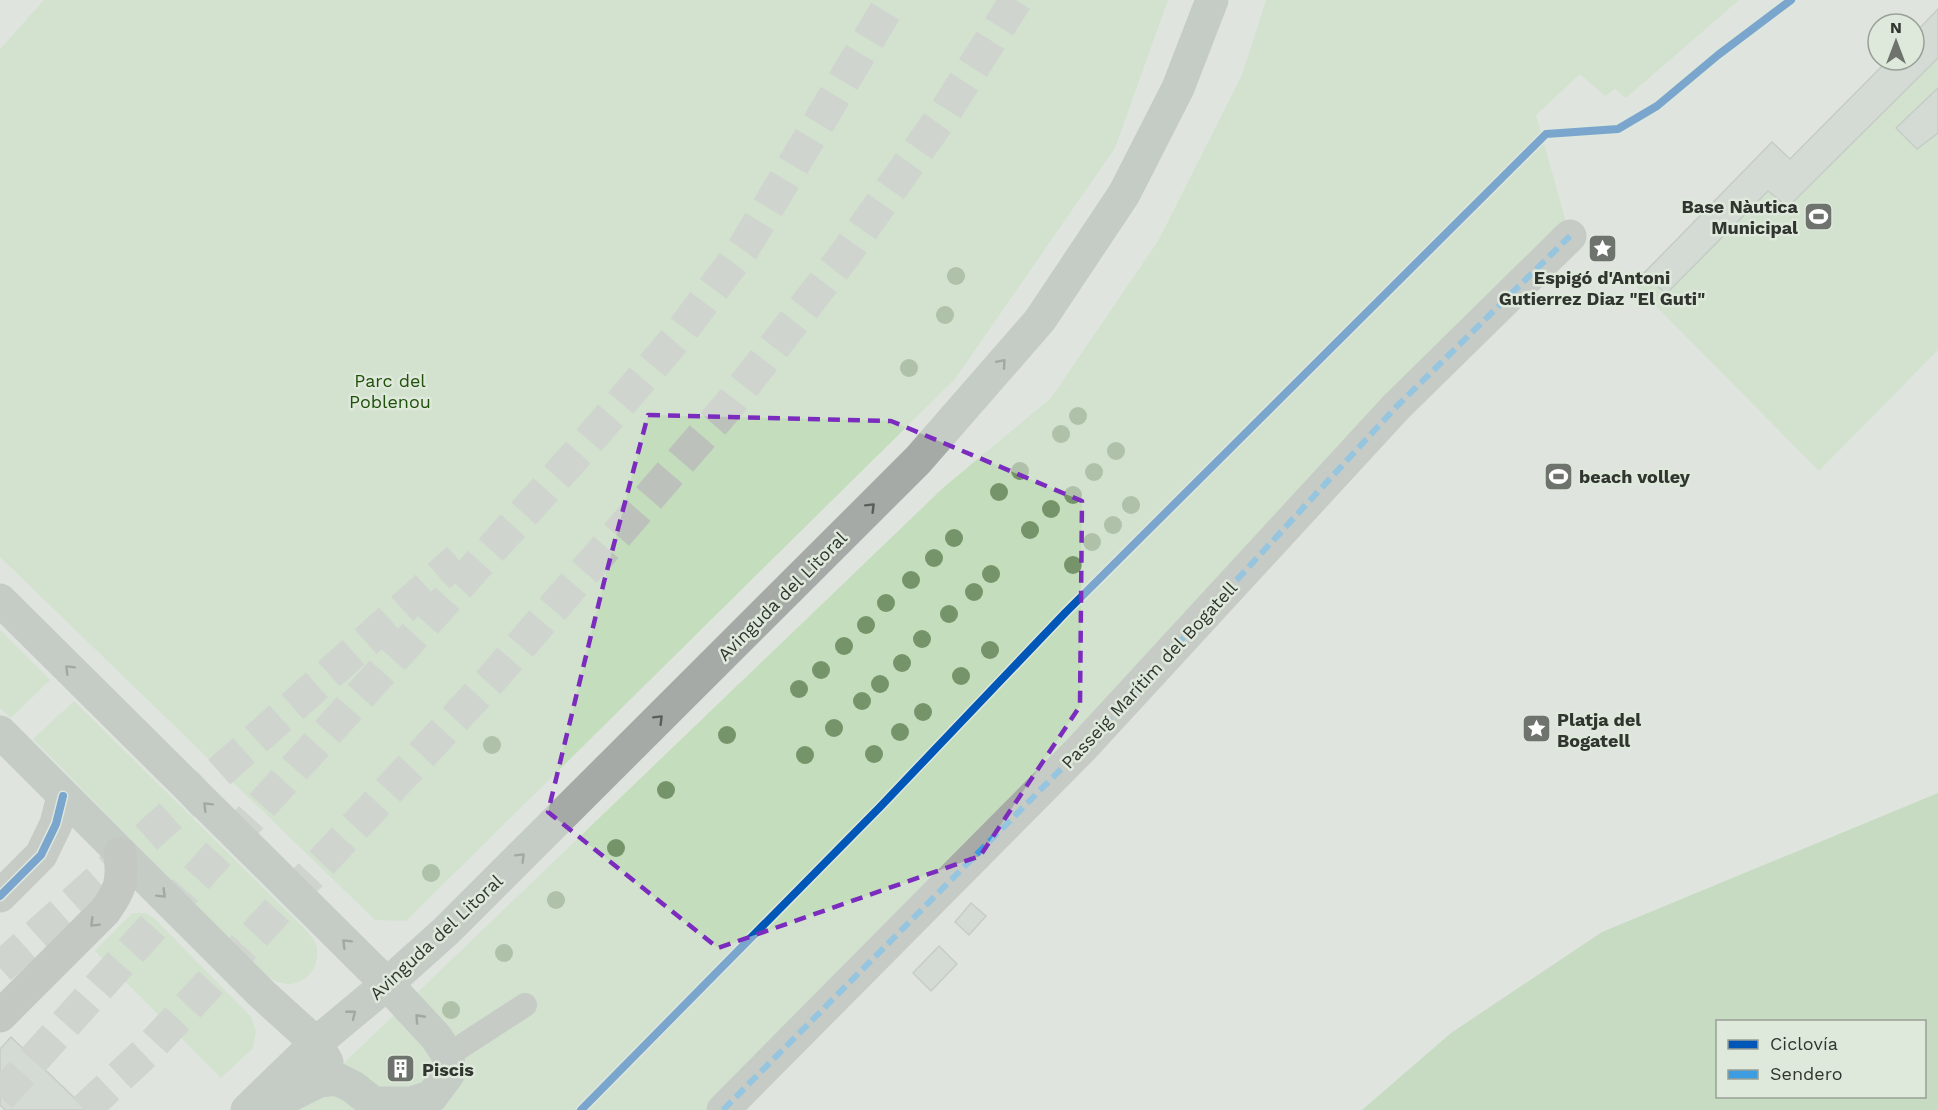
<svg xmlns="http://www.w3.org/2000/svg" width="1938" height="1110" font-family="'Work Sans',sans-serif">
  <rect width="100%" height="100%" fill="#dfe5de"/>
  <g fill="#c4ddbc">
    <polygon points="44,0 1168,0 1115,148 955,379 406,921 375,920 0,557 0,49"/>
    <polygon points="1266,0 1739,0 1626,98 1615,89 1605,96 1580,74 1536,115 1570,236 719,1110 295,1110 944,487 1051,398 1158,241 1242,75"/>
    <polygon points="1938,10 1938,350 1819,471 1633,283 1772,142 1790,158 1888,60 1914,60 1914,34"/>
    <polygon points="0,630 50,680 11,718 0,708"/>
    <path d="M 74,701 L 305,929 C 308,933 314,939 316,944 C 323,965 304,989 282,983 C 276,982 270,978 265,976 L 33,739 Z"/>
    <polygon points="132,913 145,913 154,918 251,1017 256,1031 253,1048 221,1078 95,951"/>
  </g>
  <path fill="#a8cf9d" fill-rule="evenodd" d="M 1938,793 L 1938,1110 L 1362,1110 L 1451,1033 L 1602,932 ZM 1718,1022 L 1924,1022 L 1924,1096 L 1718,1096 Z"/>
  <g fill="#c8cdc7" stroke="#a9ada8" stroke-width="1.5">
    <polygon points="1938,9 1938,58 1788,207 1768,191 1666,294 1644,273 1772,142 1790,159 1888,60 1914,60 1914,34"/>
    <polygon points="1938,88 1938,133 1917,149 1896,128"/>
    <polygon points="971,903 986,916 969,935 955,922"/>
    <polygon points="939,946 957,964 931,991 913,973"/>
    <polygon points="11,1037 87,1110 5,1110 0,1105 0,1049"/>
  </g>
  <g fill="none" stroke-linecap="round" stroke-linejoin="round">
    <g stroke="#bcc2bb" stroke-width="33" stroke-dasharray="33 16" stroke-linecap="butt">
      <polyline points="0,968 458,559"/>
      <polyline points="0,1097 585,445 678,336 743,249 892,0"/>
      <polyline points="84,1110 146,1052 490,681 730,404 844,256 945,112 1016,0"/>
    </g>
    <polyline stroke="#a8aaa7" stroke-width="24" points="448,1055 525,1005"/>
    <polyline stroke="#a8aaa7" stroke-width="33" points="723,1110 1082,748 1396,407 1570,236"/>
    <polyline stroke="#a8aaa7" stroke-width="33" points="0,896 41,855 56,824 63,796"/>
    <g stroke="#a6aaa6" stroke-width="33">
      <polyline points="0,600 387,984 436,1037 448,1055 449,1073 432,1096 412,1103 373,1103 353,1087 337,1079 319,1081 287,1097 258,1107"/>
      <polyline points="0,732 262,994 316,1043 327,1062"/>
      <polyline points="247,1110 316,1043 387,984 446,931 918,460 1040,320 1124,194 1178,88 1212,0"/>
    </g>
    <path stroke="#a2a6a0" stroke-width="33" d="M 0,1016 L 105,911 C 121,889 123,881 120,853"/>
    <polyline stroke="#3e9de1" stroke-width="6" stroke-dasharray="12 6" stroke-linecap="butt" points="723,1110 1082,748 1396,407 1570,236"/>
    <defs>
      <g id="cycleway">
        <polyline points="0,896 41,855 56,824 63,796"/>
        <polyline points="581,1110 880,807 1066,612 1546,134 1618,129 1657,106 1718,55 1791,0"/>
      </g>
    </defs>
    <use href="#cycleway" stroke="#dee8db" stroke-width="11"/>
    <use href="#cycleway" stroke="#0057b8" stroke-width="8"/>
  </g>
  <g fill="#769469">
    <circle cx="956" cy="276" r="9"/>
    <circle cx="945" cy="315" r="9"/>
    <circle cx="909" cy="368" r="9"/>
    <circle cx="1078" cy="416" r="9"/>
    <circle cx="1061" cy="434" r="9"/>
    <circle cx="1116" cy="451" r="9"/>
    <circle cx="1020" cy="471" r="9"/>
    <circle cx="1094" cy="472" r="9"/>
    <circle cx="999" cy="492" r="9"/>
    <circle cx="1073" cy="495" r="9"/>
    <circle cx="1131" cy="505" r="9"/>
    <circle cx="1051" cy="509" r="9"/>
    <circle cx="1113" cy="525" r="9"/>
    <circle cx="1030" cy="530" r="9"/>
    <circle cx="954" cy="538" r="9"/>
    <circle cx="1092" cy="542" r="9"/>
    <circle cx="934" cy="558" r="9"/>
    <circle cx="1073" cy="565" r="9"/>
    <circle cx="991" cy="574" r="9"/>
    <circle cx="911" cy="580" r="9"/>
    <circle cx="974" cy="592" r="9"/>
    <circle cx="886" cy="603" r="9"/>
    <circle cx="949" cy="614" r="9"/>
    <circle cx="866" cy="625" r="9"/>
    <circle cx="922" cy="639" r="9"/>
    <circle cx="844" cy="646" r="9"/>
    <circle cx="990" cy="650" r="9"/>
    <circle cx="902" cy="663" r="9"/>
    <circle cx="821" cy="670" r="9"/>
    <circle cx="961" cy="676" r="9"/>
    <circle cx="880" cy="684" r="9"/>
    <circle cx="799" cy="689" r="9"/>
    <circle cx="862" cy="701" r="9"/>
    <circle cx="923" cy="712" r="9"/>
    <circle cx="834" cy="728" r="9"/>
    <circle cx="900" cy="732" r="9"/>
    <circle cx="727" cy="735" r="9"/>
    <circle cx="492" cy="745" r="9"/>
    <circle cx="874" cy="754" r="9"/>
    <circle cx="805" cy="755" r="9"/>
    <circle cx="666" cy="790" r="9"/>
    <circle cx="616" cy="848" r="9"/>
    <circle cx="431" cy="873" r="9"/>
    <circle cx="556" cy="900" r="9"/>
    <circle cx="504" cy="953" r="9"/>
    <circle cx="451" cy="1010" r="9"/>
  </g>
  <defs><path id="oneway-chevron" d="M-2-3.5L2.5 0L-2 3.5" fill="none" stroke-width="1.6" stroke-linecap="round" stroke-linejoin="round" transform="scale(1.5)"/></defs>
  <g stroke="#5a5e59">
    <use href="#oneway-chevron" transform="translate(1002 363) rotate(-49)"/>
    <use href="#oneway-chevron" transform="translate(871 507) rotate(-45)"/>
    <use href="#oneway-chevron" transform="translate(69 669) rotate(-135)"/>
    <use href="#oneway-chevron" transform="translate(659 719) rotate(-45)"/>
    <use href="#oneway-chevron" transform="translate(207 806) rotate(-135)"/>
    <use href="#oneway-chevron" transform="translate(521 857) rotate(-45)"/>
    <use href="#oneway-chevron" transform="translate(162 894) rotate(45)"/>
    <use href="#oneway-chevron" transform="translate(346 943) rotate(-135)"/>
    <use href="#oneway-chevron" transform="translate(352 1014) rotate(-39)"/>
    <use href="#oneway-chevron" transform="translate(419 1018) rotate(-132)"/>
  </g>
  <use stroke="#595d57" href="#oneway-chevron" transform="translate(94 923) rotate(135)"/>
  <path d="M0 0H1938V1110H0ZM 648,415 L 891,421 L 1082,501 L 1080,706 L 980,856 L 718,948 L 548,812 L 604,582 Z" fill="#dfe5de" fill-opacity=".55" fill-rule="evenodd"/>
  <path fill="none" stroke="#7b2cbf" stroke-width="4.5" stroke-dasharray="12 8" stroke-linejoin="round" d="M 648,415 L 891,421 L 1082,501 L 1080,706 L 980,856 L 718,948 L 548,812 L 604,582 Z"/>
  <defs>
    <symbol id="stadium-square" viewBox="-11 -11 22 22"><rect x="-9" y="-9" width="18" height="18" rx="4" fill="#6e736d" stroke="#dee8db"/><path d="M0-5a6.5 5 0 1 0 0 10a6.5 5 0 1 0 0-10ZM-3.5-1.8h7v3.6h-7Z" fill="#fff"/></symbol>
    <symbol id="sight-square" viewBox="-11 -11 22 22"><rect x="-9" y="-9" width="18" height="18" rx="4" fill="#6e736d" stroke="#dee8db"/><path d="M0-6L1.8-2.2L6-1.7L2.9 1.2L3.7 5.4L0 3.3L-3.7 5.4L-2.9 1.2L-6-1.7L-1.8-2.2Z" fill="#fff"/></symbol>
    <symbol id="building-square" viewBox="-11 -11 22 22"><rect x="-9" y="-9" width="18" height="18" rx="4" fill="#6e736d" stroke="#dee8db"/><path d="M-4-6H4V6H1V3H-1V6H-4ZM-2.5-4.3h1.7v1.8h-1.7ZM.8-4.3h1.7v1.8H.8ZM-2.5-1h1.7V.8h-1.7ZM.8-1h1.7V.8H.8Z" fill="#fff"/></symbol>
  </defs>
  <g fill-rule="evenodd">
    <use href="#stadium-square" x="1802" y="200" width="33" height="33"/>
    <use href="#sight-square" x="1586" y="232" width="33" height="33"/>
    <use href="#stadium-square" x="1542" y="460" width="33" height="33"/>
    <use href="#sight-square" x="1520" y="712" width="33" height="33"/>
    <use href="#building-square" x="384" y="1052" width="33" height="33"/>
  </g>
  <g text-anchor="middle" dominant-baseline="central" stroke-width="5" stroke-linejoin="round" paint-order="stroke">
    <g font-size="18" font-weight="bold" fill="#313530" stroke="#dee8db" text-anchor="start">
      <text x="1798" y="206" text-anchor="end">Base Nàutica<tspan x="1798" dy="21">Municipal</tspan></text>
      <text x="1602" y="277" text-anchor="middle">Espigó d'Antoni<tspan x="1602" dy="21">Gutierrez Diaz "El Guti"</tspan></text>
      <text x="1579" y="476">beach volley</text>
      <text x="1557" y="719">Platja del<tspan x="1557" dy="21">Bogatell</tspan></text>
      <text x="422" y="1069">Piscis</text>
    </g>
    <g font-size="18" fill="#20510a" stroke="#dee8db">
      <text x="390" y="380">Parc del<tspan x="390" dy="21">Poblenou</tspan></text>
    </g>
    <g font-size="18" fill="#313530" stroke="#dee8db">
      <text transform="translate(782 596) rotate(-45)">Avinguda del Litoral</text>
      <text transform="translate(1149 675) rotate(-47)">Passeig Marítim del Bogatell</text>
      <text transform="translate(436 937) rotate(-43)">Avinguda del Litoral</text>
    </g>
  </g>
  <rect x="1716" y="1020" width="210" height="78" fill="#dee8db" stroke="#99a097" stroke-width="1.5"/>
  <rect x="1728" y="1040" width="30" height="9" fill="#0057b8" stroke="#99a097" stroke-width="1.5"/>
  <text x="1770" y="1050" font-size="18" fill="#313530">Ciclovía</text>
  <rect x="1728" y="1070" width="30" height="9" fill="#3e9de1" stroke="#99a097" stroke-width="1.5"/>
  <text x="1770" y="1080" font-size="18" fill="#313530">Sendero</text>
  <g transform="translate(1896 42)"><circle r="28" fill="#dee8db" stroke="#99a097" stroke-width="1.5"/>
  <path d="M0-4.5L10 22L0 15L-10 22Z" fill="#6e736d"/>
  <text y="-9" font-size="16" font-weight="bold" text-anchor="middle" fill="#313530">N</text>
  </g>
</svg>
